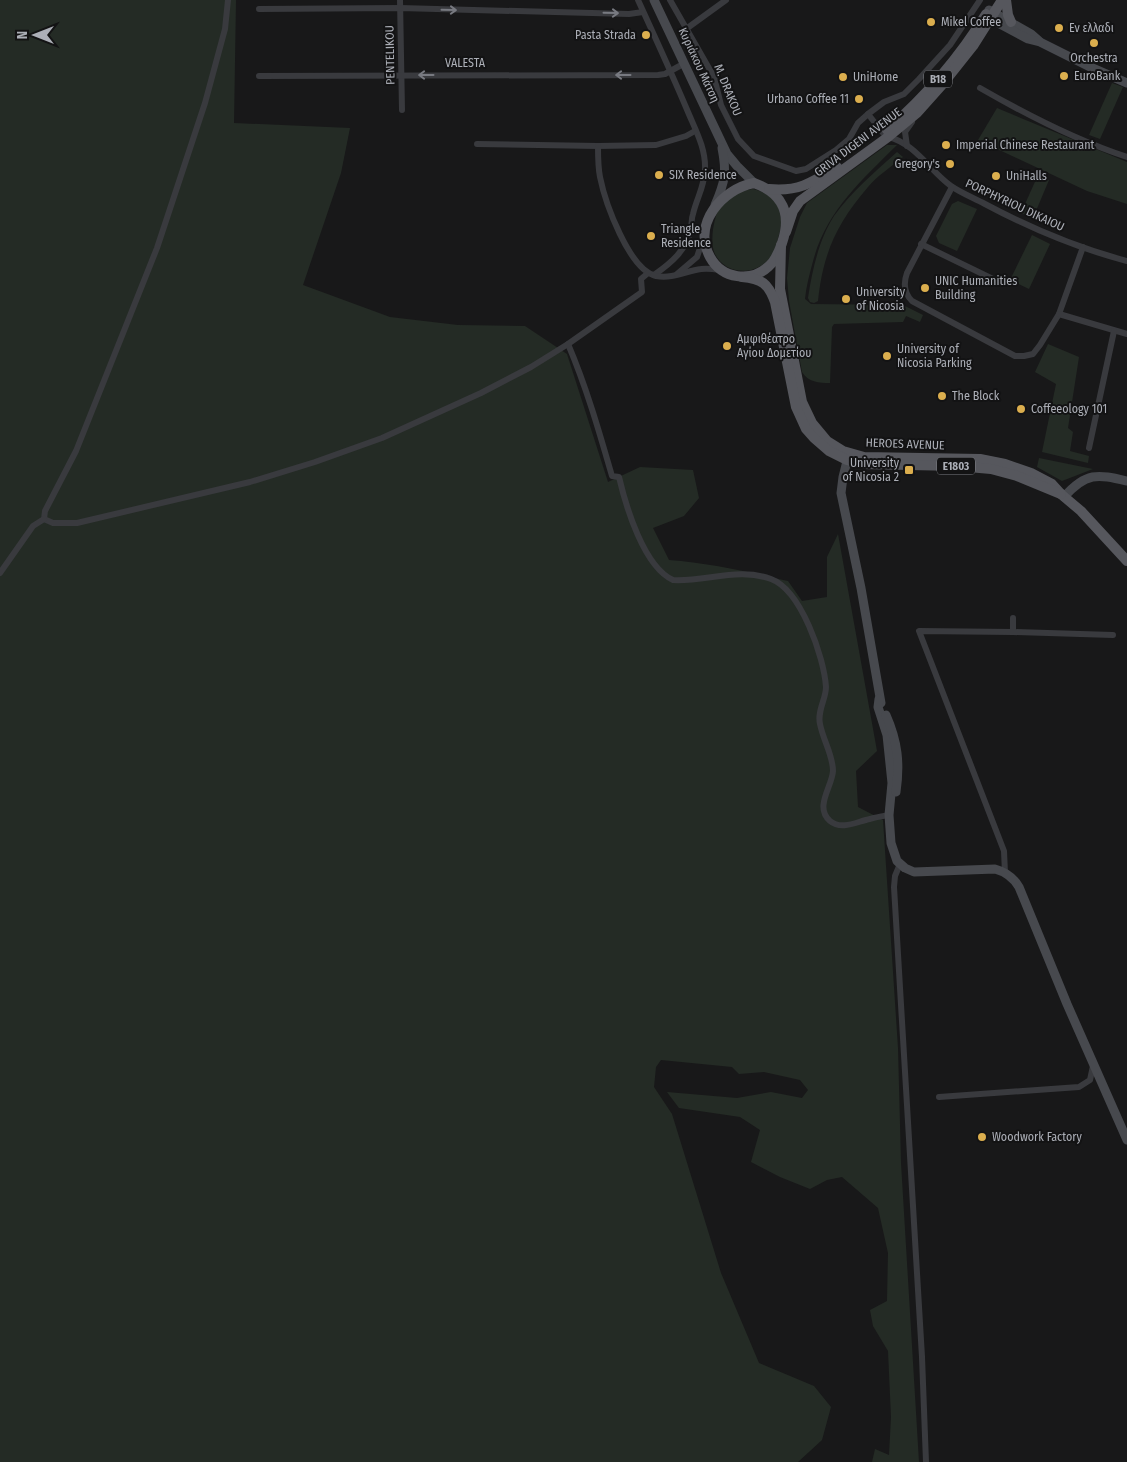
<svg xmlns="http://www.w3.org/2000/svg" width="1127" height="1462" font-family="'Fira Sans Condensed',sans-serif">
  <rect width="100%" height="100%" fill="#181819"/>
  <g fill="#242b25">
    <path d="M 0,0 L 236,0 L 234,123 L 350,128 L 341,173 L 303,285 L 390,317 L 458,325 L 525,326 L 567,354 L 608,482 L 640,467 L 693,470 L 699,498 L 684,516 L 653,528 L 669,560 C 710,563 748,572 788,581 L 802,601 L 827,597 L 827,557 L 838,534 L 877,751 L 856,771 L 858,807 L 883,820 L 898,1048 L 901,1163 L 919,1462 L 872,1462 L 875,1449 L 889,1455 L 891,1417 L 888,1351 L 873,1326 L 870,1310 L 887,1301 L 888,1253 L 878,1208 L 842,1177 L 827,1180 L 810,1189 L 780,1177 L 751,1162 L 760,1130 L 740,1117 L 679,1108 L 667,1092 L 737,1098 L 771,1092 L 802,1098 L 808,1090 L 800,1080 L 764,1072 L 739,1074 L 732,1067 L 661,1060 L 656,1067 L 654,1087 L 672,1114 L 721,1273 L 759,1363 L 814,1386 L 831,1407 L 822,1440 L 798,1462 L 0,1462 Z"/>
    <polygon points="1112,83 1123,87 1100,139 1089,135"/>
    <polygon points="997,108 1127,162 1127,204 1087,191 978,140"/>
    <path d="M 887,145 L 897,145 C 859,183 825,212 812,265 C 809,276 806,288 805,299 L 811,304 L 903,305 L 923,315 L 920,322 L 906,316 L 903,322 L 834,324 L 832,327 L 830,383 C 819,383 808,382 802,372 L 789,301 L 787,278 L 790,248 L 800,217 L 807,203 Z"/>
    <path d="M 897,152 L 903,157 C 891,167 877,176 868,187 C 837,223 823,253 818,301 L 814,303 L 810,302 L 808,298 C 812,271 819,239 834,216 C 851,192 875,172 897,152 Z"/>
    <polygon points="1038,175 1049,180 1033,218 1021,213"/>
    <path d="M 753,189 C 781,196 786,216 777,242 C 775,248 774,254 769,259 C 754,276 726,275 715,254 C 709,242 714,214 722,203 C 729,195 743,190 753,189 Z"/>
    <polygon points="958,201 977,209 957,251 939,243 936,236 952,204"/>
    <polygon points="1032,235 1050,244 1029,289 1010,280"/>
    <polygon points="1048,344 1079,357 1068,428 1073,432 1070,451 1089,456 1088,463 1042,452 1056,384 1035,372"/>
    <polygon points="1039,458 1093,469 1062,481 1037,467"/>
  </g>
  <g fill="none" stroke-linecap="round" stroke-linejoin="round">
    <g stroke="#393a3e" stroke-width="6">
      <polyline points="400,0 402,110"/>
      <path d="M 638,0 C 655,37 672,74 688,112 C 696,131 706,149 705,170 C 704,188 697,197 693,214 C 691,219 692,224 691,229 C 686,251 671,263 654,275"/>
      <polyline points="670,0 714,77 721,105 738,139 754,156 796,171 806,169 836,150 849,139 858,123 868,114 884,102 904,94 919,79 950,45 980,0"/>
      <polyline points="259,9 400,8 629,14 643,12"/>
      <polyline points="686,29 726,0"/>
      <polyline points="259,76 658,75 665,74 685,63"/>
      <path d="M 980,88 C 1027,115 1075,140 1127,157"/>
      <polyline points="868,114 883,133"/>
      <path d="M 888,137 C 915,143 930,171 951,186 C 961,193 974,198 985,204 C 1030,228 1077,248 1127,261"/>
      <polyline points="477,144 598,146 656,145 686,136 695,131"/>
      <path d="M 598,146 C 598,156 598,167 600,177 C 605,202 629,270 656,276 C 673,279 686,271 701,269 C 707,268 714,269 720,270"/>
      <polyline points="907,146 905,132 912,122"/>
      <path d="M 952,187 L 907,273 C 903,284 904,293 912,301 L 1015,356 L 1024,356 L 1033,354 L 1040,345 L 1059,314 L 1083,247"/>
      <polyline points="921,244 997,281"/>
      <polyline points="677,274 697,257 703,239"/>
      <polyline points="1059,314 1127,334"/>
      <path d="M 568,344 C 586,386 599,431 612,476 L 619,477 C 626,507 644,567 673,580 C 705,582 739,567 771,579 C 801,590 824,657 826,687 C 826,699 817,711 820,724 C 823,740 833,755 833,771 C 832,787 814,807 830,821 C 842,831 858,821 870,819 C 876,817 883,816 889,815"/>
      <polyline points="1089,448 1114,331"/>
      <polyline points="44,519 53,523 77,523 250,482 315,462 382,438 481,393 531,367 568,344 642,292 641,279 648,273"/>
      <polyline points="44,519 45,511 76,451 157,248 205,103 225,29 228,0"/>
      <polyline points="0,573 33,526 44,519"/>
      <polyline points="1013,632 1013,618"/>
      <polyline points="900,864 895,876 894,887 922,1357 926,1462"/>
      <polyline points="1005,873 1004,851 919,631 1013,632 1113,635"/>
      <polyline points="939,1097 1079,1087 1090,1080 1093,1066"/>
    </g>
    <g stroke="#47494e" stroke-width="9">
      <polyline points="654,0 727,154 737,166 754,183"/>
      <polyline points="989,10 1031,34 1039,41"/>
      <polyline points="985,16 1028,39 1040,42 1090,67 1127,83"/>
      <path d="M 715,205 C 725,182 727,173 722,148"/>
      <polyline points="849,453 843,477 841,493 861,588 881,703"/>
      <path d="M 1064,497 C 1086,472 1097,474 1127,481"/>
      <path d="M 879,699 L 878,707 L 887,735 L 892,783 L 889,815 L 891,843 L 897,861 L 905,868 L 914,872 L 995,869 C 1006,872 1013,877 1019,887 L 1067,1004 L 1127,1140"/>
      <path d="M 886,715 C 898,742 900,764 896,792"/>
    </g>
    <g stroke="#56575d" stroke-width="10">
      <polyline points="1006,0 1008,15 1011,22"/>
      <path d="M 887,130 C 926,96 959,58 986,14"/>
      <path d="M 754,183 C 783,193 792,214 782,243 C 779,252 776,260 769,266 C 751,283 722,279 710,257 C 692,224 722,189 754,183 Z"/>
      <path d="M 769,189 C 799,192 813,182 837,167"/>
      <polyline points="786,232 793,211 800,201 888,137 917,113 942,85 973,46 1002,0"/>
      <polyline points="781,245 780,289 802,402 812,423 827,441 843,451 864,457 980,459 1005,464 1031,473 1052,484 1062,495 1081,511 1127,561"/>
      <path d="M 742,277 C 762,279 768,283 775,302 L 796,407 L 806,429 L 814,438 L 829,451 L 847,460 L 862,464 L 957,466 L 991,469 L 1017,476 L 1061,494"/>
    </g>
  </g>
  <defs><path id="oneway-shaft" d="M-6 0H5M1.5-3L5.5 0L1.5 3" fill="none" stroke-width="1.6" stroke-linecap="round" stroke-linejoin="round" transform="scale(1.25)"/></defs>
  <g stroke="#787a81">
    <use href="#oneway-shaft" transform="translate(449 10) rotate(1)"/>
    <use href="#oneway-shaft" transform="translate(611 13) rotate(1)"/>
    <use href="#oneway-shaft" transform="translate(426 75) rotate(-180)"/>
    <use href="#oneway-shaft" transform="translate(623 75) rotate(-180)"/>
  </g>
  <g fill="#dbae4e" stroke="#131314" stroke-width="2">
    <circle cx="931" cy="22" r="5"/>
    <circle cx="1059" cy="28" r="5"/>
    <circle cx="646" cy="35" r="5"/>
    <circle cx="1094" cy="43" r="5"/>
    <circle cx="1064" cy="76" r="5"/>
    <circle cx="843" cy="77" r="5"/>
    <circle cx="859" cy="99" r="5"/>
    <circle cx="946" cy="145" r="5"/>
    <circle cx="950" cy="164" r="5"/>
    <circle cx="659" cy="175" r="5"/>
    <circle cx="996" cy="176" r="5"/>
    <circle cx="651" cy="236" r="5"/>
    <circle cx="925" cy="288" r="5"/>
    <circle cx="846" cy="299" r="5"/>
    <circle cx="727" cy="346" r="5"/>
    <circle cx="887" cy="356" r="5"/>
    <circle cx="942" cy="396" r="5"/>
    <circle cx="1021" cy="409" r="5"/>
    <rect x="904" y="465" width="10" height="10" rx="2.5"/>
    <circle cx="982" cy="1137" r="5"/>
  </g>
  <g text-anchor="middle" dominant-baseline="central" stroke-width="4" stroke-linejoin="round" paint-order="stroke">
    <g fill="#131314" stroke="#7e8086" stroke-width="1">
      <rect x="924" y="70.5" width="28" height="17" rx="4"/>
      <rect x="937" y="457.5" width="38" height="17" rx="4"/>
    </g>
    <g font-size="11" font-weight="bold" fill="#acafb7">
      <text x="938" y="79">B18</text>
      <text x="956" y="466">E1803</text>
    </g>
    <g font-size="12" fill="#acafb7" stroke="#131314" text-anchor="start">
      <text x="941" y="22">Mikel Coffee</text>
      <text x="1069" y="28">Εν ελλαδι</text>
      <text x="636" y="35" text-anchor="end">Pasta Strada</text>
      <text x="1094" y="58" text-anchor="middle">Orchestra</text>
      <text x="1074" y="76">EuroBank</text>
      <text x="853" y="77">UniHome</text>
      <text x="849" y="99" text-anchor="end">Urbano Coffee 11</text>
      <text x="956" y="145">Imperial Chinese Restaurant</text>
      <text x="940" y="164" text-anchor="end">Gregory's</text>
      <text x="669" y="175">SIX Residence</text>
      <text x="1006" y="176">UniHalls</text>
      <text x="661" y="229">Triangle<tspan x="661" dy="14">Residence</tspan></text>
      <text x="935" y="281">UNIC Humanities<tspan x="935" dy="14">Building</tspan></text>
      <text x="856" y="292">University<tspan x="856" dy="14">of Nicosia</tspan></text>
      <text x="737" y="339">Αμφιθέατρο<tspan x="737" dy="14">Αγίου Δομετίου</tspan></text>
      <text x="897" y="349">University of<tspan x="897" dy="14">Nicosia Parking</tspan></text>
      <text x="952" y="396">The Block</text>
      <text x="1031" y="409">Coffeeology 101</text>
      <text x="899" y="463" text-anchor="end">University<tspan x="899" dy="14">of Nicosia 2</tspan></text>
      <text x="992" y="1137">Woodwork Factory</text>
    </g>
    <g font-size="12" fill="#acafb7" stroke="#131314">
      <text transform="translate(390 55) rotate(-91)">PENTELIKOU</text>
      <text x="465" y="63">VALESTA</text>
      <text transform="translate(699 65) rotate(65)">Κυριάκου Μάτση</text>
      <text transform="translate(728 90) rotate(68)">M. DRAKOU</text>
      <text transform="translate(858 142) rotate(-37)">GRIVA DIGENI AVENUE</text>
      <text transform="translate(1015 205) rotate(25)">PORPHYRIOU DIKAIOU</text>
      <text transform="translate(905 444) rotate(2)">HEROES AVENUE</text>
    </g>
  </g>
  <g transform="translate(35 35) rotate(270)" stroke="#131314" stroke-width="4" paint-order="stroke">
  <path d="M0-4L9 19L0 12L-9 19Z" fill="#acafb7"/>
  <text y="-8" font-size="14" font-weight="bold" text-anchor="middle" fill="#acafb7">N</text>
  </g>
</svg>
